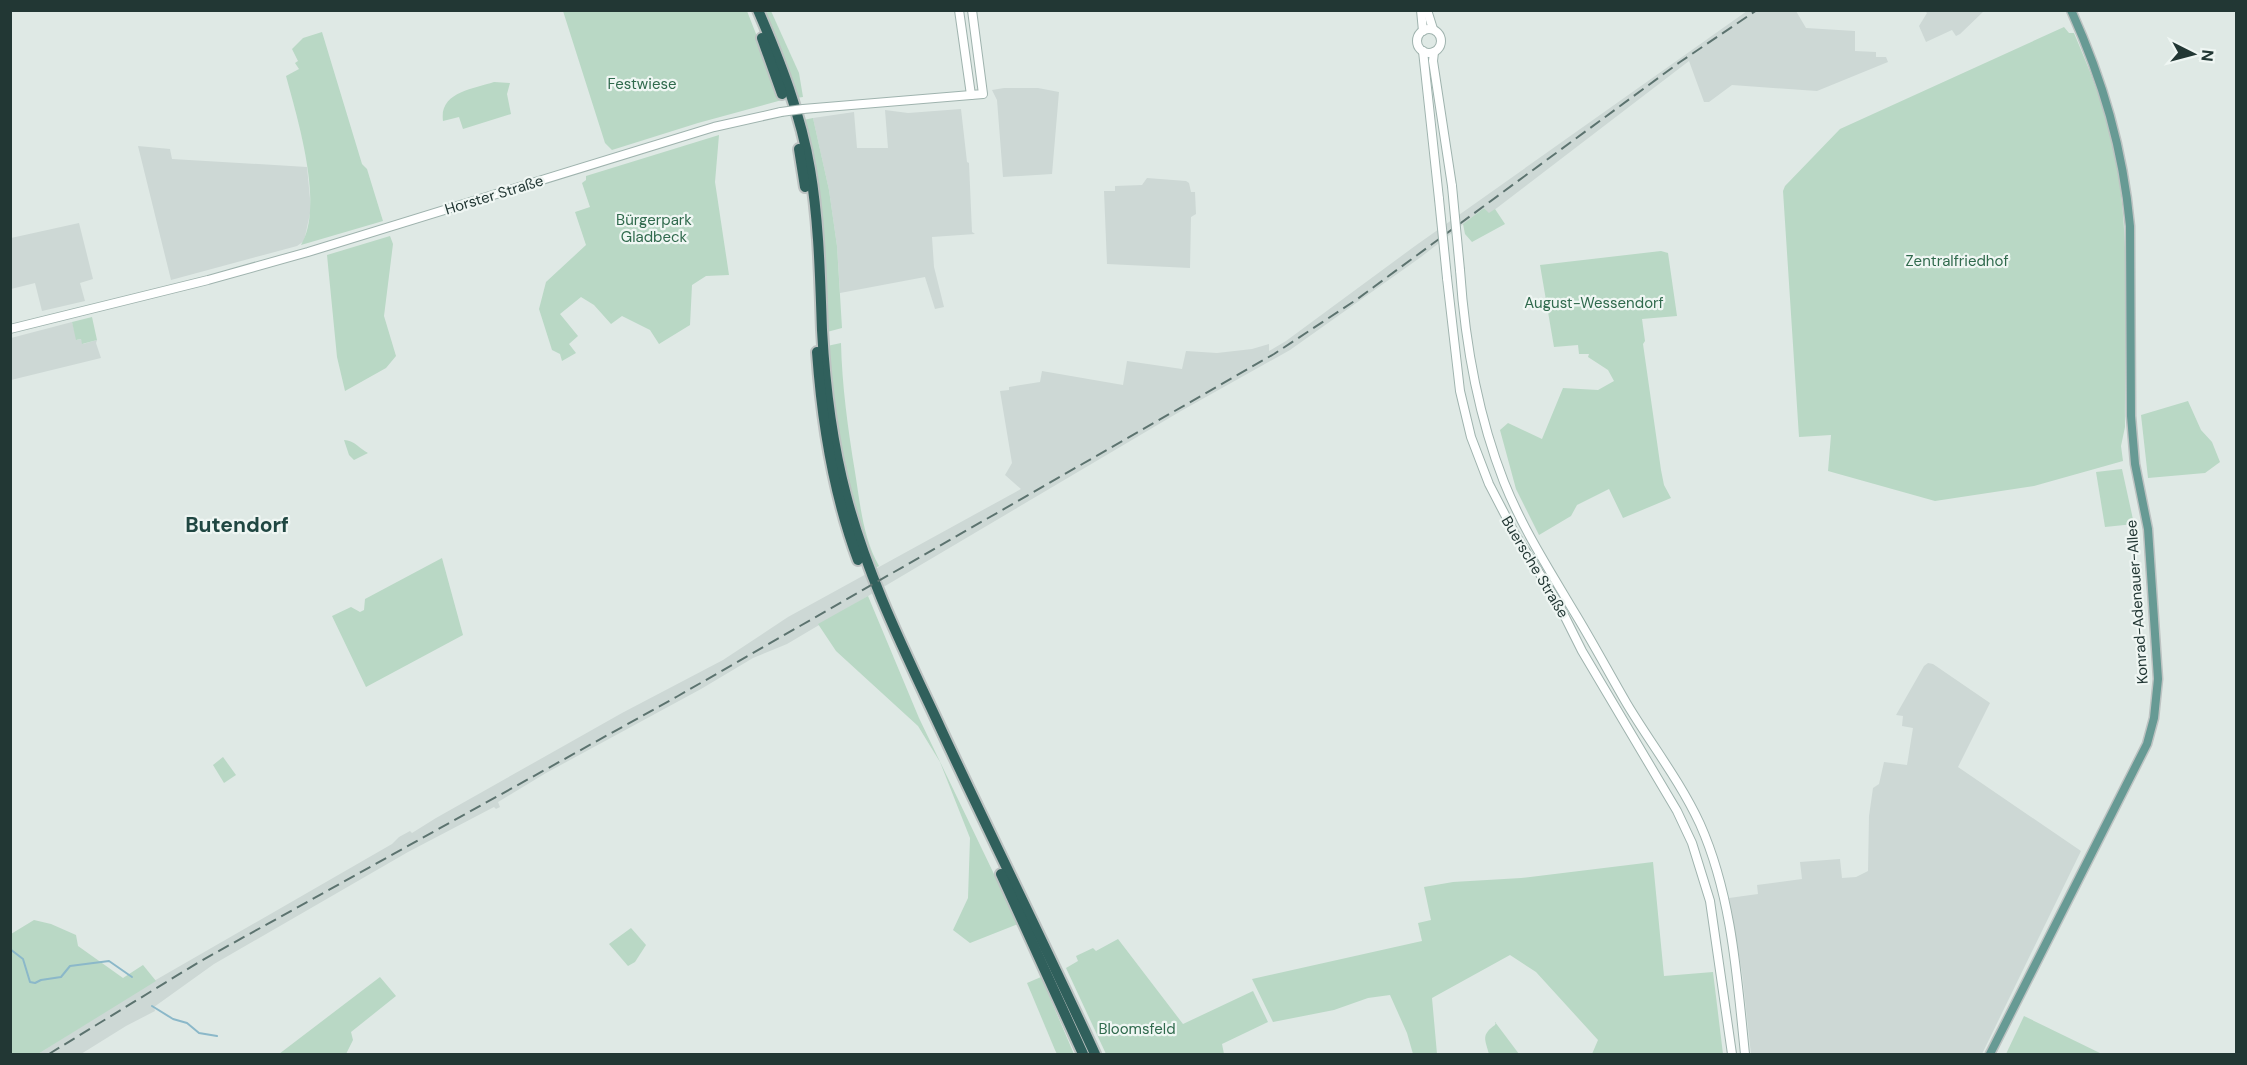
<svg xmlns="http://www.w3.org/2000/svg" width="2247" height="1065" font-family="'DM Sans',sans-serif">
  <rect width="100%" height="100%" fill="#dfe9e5"/>
  <g fill="#cdd8d5">
    <polygon points="1747,11 1796,11 1806,28 1855,31 1855,51 1876,52 1876,57 1886,57 1888,62 1817,91 1732,85 1709,102 1704,102 1689,61 1489,214 1484,208 1421,257 1290,350 1181,411 787,644 753,658 701,689 546,773 498,802 500,807 496,809 494,807 408,852 214,964 154,1007 155,1011 126,1026 81,1054 38,1054 147,985 392,844 399,837 410,831 412,833 436,818 622,713 723,660 788,617 1021,489 1005,475 1012,463 1000,391 1009,390 1009,387 1040,382 1042,371 1123,385 1127,361 1182,369 1186,351 1217,353 1252,349 1269,344 1269,351 1286,341 1415,246"/>
    <polygon points="1925,11 1984,11 1960,34 1956,36 1952,30 1926,42 1919,26 1927,13"/>
    <polygon points="1004,88 1038,88 1059,92 1052,174 1003,177 997,100 992,90"/>
    <polygon points="961,109 967,162 969,163 972,232 975,234 932,237 934,267 944,307 935,309 925,277 840,293 837,246 829,190 813,118 854,112 857,148 888,148 885,110 908,113"/>
    <polygon points="138,146 170,149 172,159 307,167 311,209 304,241 297,246 171,280"/>
    <polygon points="1147,178 1186,181 1189,183 1191,192 1195,192 1196,214 1191,217 1190,268 1107,264 1104,191 1115,191 1115,186 1142,185"/>
    <polygon points="79,223 93,279 80,283 85,301 42,311 35,283 11,289 11,238"/>
    <polygon points="72,322 77,340 81,339 83,344 97,340 96,343 101,358 11,380 11,338"/>
    <polygon points="1928,663 1933,664 1990,703 1958,767 2081,851 1982,1054 1751,1054 1742,973 1729,898 1758,894 1757,885 1802,879 1800,862 1840,859 1842,878 1856,877 1868,871 1869,816 1873,788 1879,784 1884,762 1907,765 1913,728 1902,726 1903,716 1896,715 1924,666"/>
  </g>
  <g fill="#b9d8c5">
    <polygon points="563,11 747,11 782,100 698,123 612,150 605,143"/>
    <polygon points="763,11 771,11 799,73 803,97 796,98"/>
    <path d="M 2064,27 L 2069,33 L 2074,33 C 2088,66 2102,100 2111,136 C 2133,227 2124,334 2125,427 L 2121,446 L 2123,461 L 2034,486 L 1935,501 L 1828,471 L 1831,435 L 1799,437 L 1783,191 L 1785,186 L 1840,129 Z"/>
    <path d="M 322,32 L 362,164 L 367,169 L 383,221 L 301,245 C 325,207 297,117 286,76 L 299,69 L 295,63 L 298,61 L 292,49 L 303,38 Z"/>
    <path d="M 494,82 L 510,83 L 507,94 L 511,114 L 463,129 L 459,117 L 443,121 C 439,92 473,89 494,82 Z"/>
    <polygon points="813,118 829,190 837,246 842,328 827,332 822,238 803,120"/>
    <polygon points="719,135 715,182 729,275 706,276 692,285 690,325 659,344 650,330 622,316 611,324 594,305 581,297 560,314 578,336 569,344 576,353 562,361 560,354 552,350 539,309 546,282 586,245 575,212 590,207 582,183 586,180 586,176"/>
    <polygon points="1484,208 1489,213 1495,209 1505,224 1472,242 1465,234 1463,224"/>
    <polygon points="390,236 393,244 384,316 396,356 386,368 345,391 337,357 327,255"/>
    <polygon points="1661,251 1668,253 1677,316 1642,319 1645,341 1643,344 1661,470 1664,485 1671,498 1623,518 1609,489 1577,505 1571,516 1539,535 1516,489 1500,430 1508,423 1542,439 1563,388 1598,390 1614,381 1608,370 1588,357 1589,354 1579,354 1578,345 1554,347 1540,265"/>
    <polygon points="92,317 97,340 82,344 81,339 76,340 72,322"/>
    <path d="M 841,343 C 842,386 848,429 855,472 C 860,503 863,538 879,566 L 875,568 C 844,499 835,421 827,346 Z"/>
    <polygon points="2188,401 2201,430 2212,442 2220,462 2205,473 2148,478 2141,415"/>
    <path d="M 344,440 C 354,440 360,449 368,453 L 354,460 L 349,455 Z"/>
    <polygon points="2122,469 2134,524 2105,527 2096,472"/>
    <polygon points="442,558 463,635 366,687 332,616 351,607 360,612 364,610 365,599"/>
    <polygon points="868,596 919,718 1018,924 970,943 953,930 968,898 970,838 940,762 918,726 836,651 818,624"/>
    <polygon points="223,757 236,775 224,783 213,765"/>
    <polygon points="1653,862 1664,976 1713,972 1723,1054 1592,1054 1598,1040 1536,972 1510,955 1432,998 1437,1054 1413,1054 1407,1033 1390,995 1368,998 1334,1010 1273,1022 1252,979 1422,941 1418,923 1431,920 1424,887 1453,882 1521,878"/>
    <polygon points="34,920 51,924 76,935 78,946 123,978 143,965 156,981 38,1054 11,1054 11,934"/>
    <polygon points="631,928 646,945 635,962 628,966 609,944"/>
    <polygon points="1118,939 1183,1024 1253,991 1268,1022 1222,1044 1224,1054 1106,1054 1066,968 1078,961 1076,956 1093,948 1096,951"/>
    <polygon points="380,977 396,996 351,1032 353,1040 346,1054 279,1054"/>
    <polygon points="1041,977 1074,1054 1057,1054 1055,1050 1027,983"/>
    <polygon points="2024,1016 2102,1054 2006,1054"/>
    <path d="M 1496,1022 L 1495,1022 L 1519,1054 L 1489,1054 C 1485,1039 1481,1035 1495,1025 Z"/>
  </g>
  <g fill="none" stroke-linecap="round" stroke-linejoin="round">
    <g stroke="#8bb8c9" stroke-width="2">
      <polyline points="10,949 23,959 30,982 35,983 41,980 61,977 70,966 109,961 132,977"/>
      <polyline points="152,1006 173,1019 187,1023 199,1033 217,1036"/>
    </g>
    <defs>
      <g id="secondary">
        <polyline points="959,10 971,95"/>
        <polyline points="1421,10 1423,31"/>
        <polyline points="1427,10 1433,29"/>
        <circle cx="1429" cy="41" r="12"/>
        <polyline points="1423,51 1439,199"/>
        <polyline points="1434,52 1433,61 1452,186"/>
        <polyline points="803,109 983,94 972,10"/>
        <path d="M 1460,270 C 1465,343 1477,413 1504,482 C 1522,527 1548,568 1573,610 C 1592,641 1609,673 1627,704 C 1651,744 1680,781 1700,824 C 1732,896 1737,977 1745,1054"/>
        <polyline points="1447,278 1460,391 1471,437 1489,484 1515,534 1558,603 1582,651 1677,811 1692,843 1710,901 1732,1054"/>
        <polyline points="10,329 208,280 308,252 714,127 781,112"/>
      </g>
      <path id="primary" d="M 1990,1054 L 2147,744 L 2154,718 L 2158,679 L 2148,529 L 2135,464 L 2131,416 L 2130,226 C 2123,149 2103,81 2071,10"/>
      <g id="highway">
        <path d="M 758,10 C 780,61 801,115 810,169 C 819,222 820,276 822,330 C 825,385 832,442 846,495 C 867,576 905,652 940,727 C 991,837 1045,945 1095,1054"/>
        <polyline points="762,38 782,94"/>
        <polyline points="799,149 805,187"/>
        <path d="M 817,352 C 822,423 833,493 858,560"/>
        <polyline points="1001,874 1083,1054"/>
      </g>
    </defs>
    <use href="#secondary" stroke="#9fb3ae" stroke-width="10"/>
    <use href="#primary" stroke="#bdc3c2" stroke-width="11"/>
    <use href="#highway" stroke="#bdc3c2" stroke-width="14"/>
    <use href="#secondary" stroke="#fff" stroke-width="8"/>
    <use href="#primary" stroke="#679a94" stroke-width="8"/>
    <use href="#highway" stroke="#30605c" stroke-width="10"/>
    <polyline stroke="#5c736f" stroke-width="2" stroke-dasharray="12 6" stroke-linecap="butt" points="49,1054 199,962 678,696 1274,354 1356,300 1680,62 1757,10"/>
    <defs>
      <g id="secondary-bridge">
        <polyline points="781,112 803,109"/>
        <polyline points="1452,186 1460,270"/>
        <polyline points="1439,199 1447,278"/>
      </g>
    </defs>
    <use href="#secondary-bridge" stroke="#9fb3ae" stroke-width="10" stroke-linecap="butt"/>
    <use href="#secondary-bridge" stroke="#fff" stroke-width="8"/>
  </g>
  <g text-anchor="middle" dominant-baseline="central" stroke-width="4.5" stroke-linejoin="round" paint-order="stroke">
    <g font-size="15" fill="#306a4d" stroke="#eff6f3">
      <text x="642" y="84">Festwiese</text>
      <text x="654" y="220">Bürgerpark<tspan x="654" dy="17">Gladbeck</tspan></text>
      <text x="1957" y="261">Zentralfriedhof</text>
      <text x="1594" y="303">August-Wessendorf</text>
      <text x="1137" y="1029">Bloomsfeld</text>
    </g>
    <g font-size="15" fill="#223734" stroke="#eff6f3">
      <text transform="translate(494 195) rotate(-17)">Horster Straße</text>
      <text transform="translate(1535 567) rotate(59)">Buersche Straße</text>
      <text transform="translate(2137 602) rotate(-94)">Konrad-Adenauer-Allee</text>
    </g>
    <g font-size="21" font-weight="bold" fill="#204742" stroke="#eff6f3">
      <text x="237" y="525">Butendorf</text>
    </g>
  </g>
  <rect width="2247" height="1065" fill="none" stroke="#223734" stroke-width="24"/>
  <g transform="translate(2193 54) rotate(96)" stroke="#eff6f3" stroke-width="4.5" paint-order="stroke">
  <path d="M0-4.5L10 22L0 15L-10 22Z" fill="#223734"/>
  <text y="-9" font-size="16" font-weight="bold" text-anchor="middle" fill="#223734">N</text>
  </g>
</svg>
